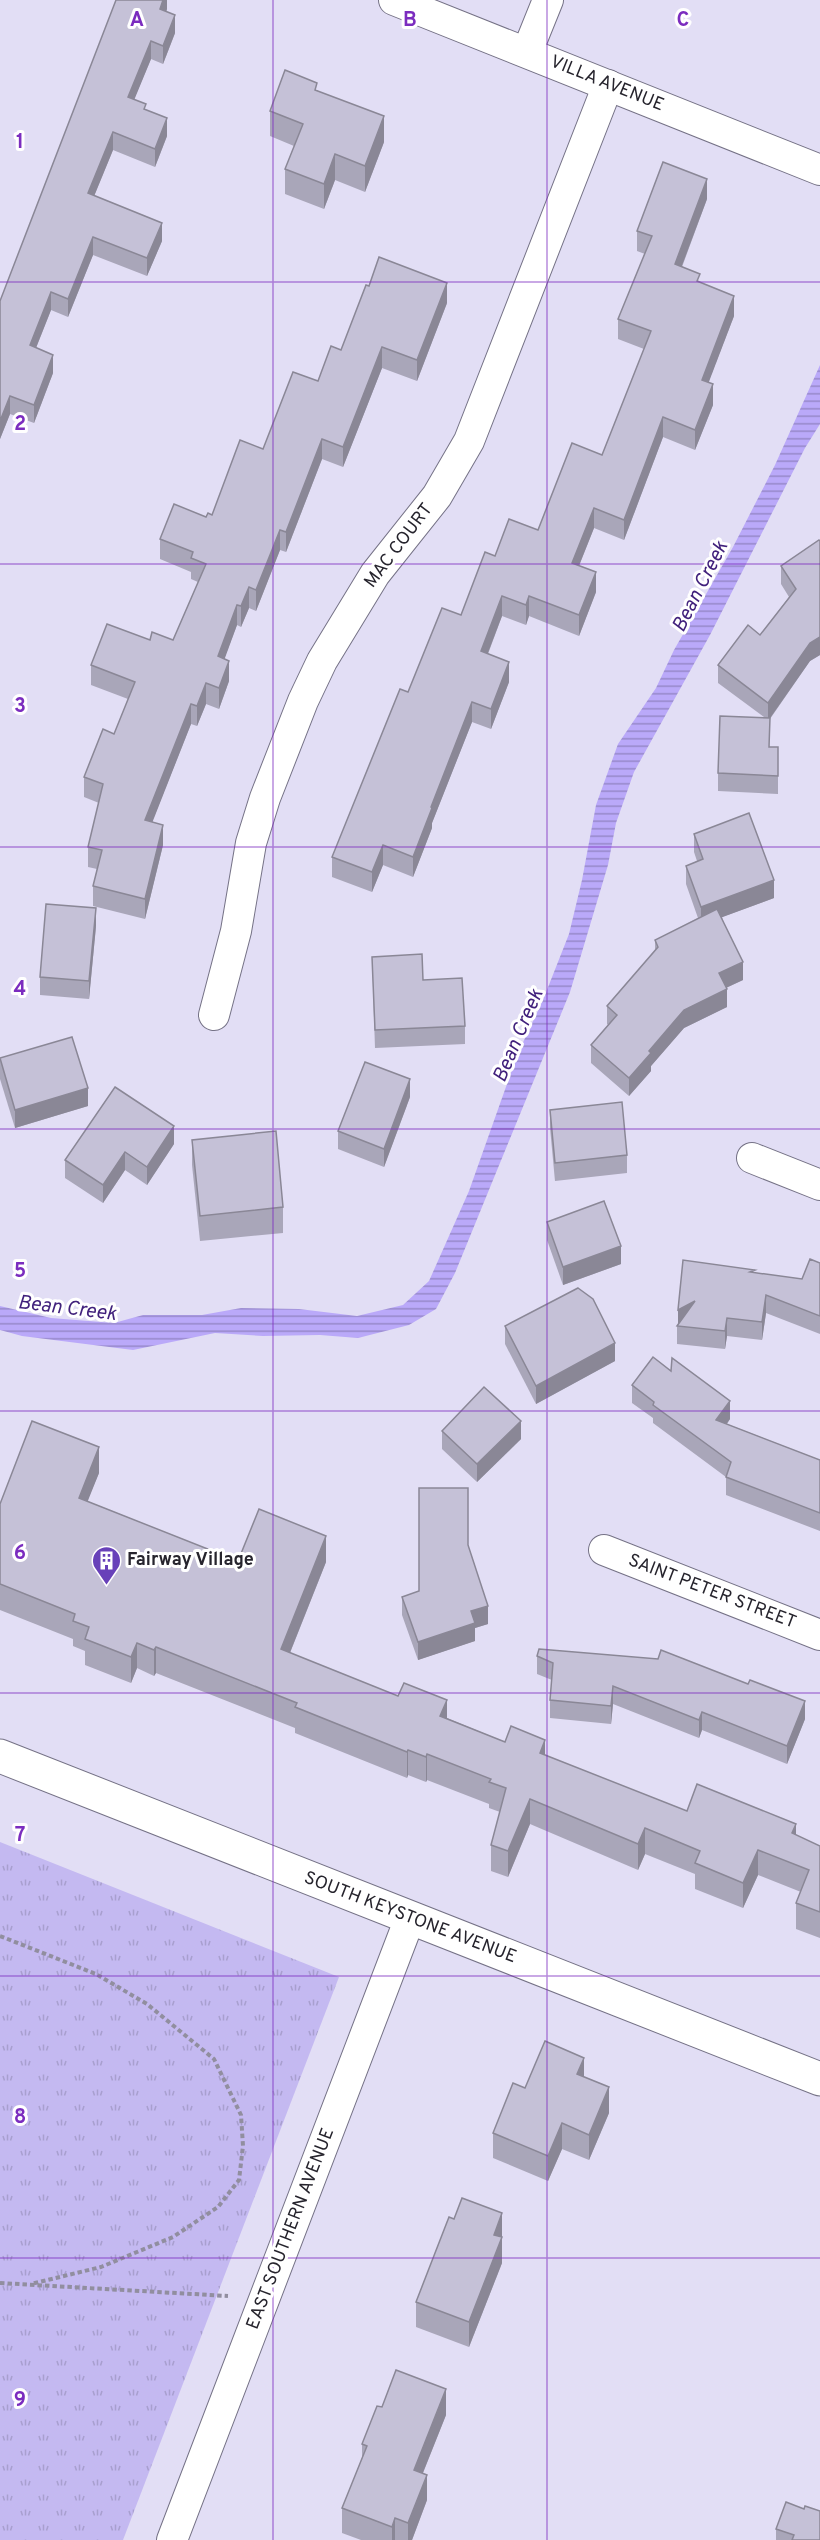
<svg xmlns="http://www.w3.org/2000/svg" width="820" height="2540" font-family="Overpass,sans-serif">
  <defs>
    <pattern id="grass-tufts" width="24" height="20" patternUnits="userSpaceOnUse" patternTransform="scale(1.5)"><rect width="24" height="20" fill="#c4b9f1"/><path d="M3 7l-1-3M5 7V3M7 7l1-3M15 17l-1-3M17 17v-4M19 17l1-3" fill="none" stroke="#a89fcf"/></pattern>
    <pattern id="water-rules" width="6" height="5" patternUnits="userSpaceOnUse" patternTransform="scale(1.5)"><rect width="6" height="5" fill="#baa9f9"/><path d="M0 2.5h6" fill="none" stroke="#9789ca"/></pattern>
  </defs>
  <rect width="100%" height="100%" fill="#e2def5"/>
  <polygon fill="url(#grass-tufts)" points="0,1842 339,1977 123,2540 0,2540"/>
  <polygon fill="url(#water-rules)" points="820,365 820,424 805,448 710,635 634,772 616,823 608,865 570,992 455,1273 436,1309 409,1325 358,1338 320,1335 263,1336 215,1333 133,1350 22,1336 0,1330 0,1306 51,1318 114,1323 143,1315 202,1315 241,1308 299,1309 357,1316 403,1305 429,1281 469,1191 518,1053 543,1000 569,934 582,880 596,805 618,744 656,688 674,650 733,547 775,465"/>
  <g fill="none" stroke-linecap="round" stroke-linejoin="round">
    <defs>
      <g id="street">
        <polyline points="394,0 820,170"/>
        <polyline points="527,52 548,0"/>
        <polyline points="214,1015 236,931 251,843 265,798 303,701 322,661 375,574 437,496 469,441 608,85"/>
        <polyline points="752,1158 820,1185"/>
        <polyline points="604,1550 820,1635"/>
        <polyline points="172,2540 410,1918"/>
      </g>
      <polyline id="secondary" points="0,1756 820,2079"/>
    </defs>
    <use href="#street" stroke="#757286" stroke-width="32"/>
    <use href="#secondary" stroke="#757286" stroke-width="35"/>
    <g stroke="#918e9f" stroke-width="4" stroke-dasharray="4.5 3" stroke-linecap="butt">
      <polyline points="0,1936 96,1974 147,2004 214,2059 241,2115 243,2146 239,2180 218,2207 173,2237 101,2267 31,2284"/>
      <polyline points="0,2283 228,2296"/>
    </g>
    <use href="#street" stroke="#fff" stroke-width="30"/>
    <use href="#secondary" stroke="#fff" stroke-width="33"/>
  </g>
  <g fill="#a9a6b9">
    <polygon points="167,0 167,9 166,12 175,33 163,64 151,59 134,99 146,110 167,136 155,167 113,150 94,196 162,241 147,276 93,255 68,317 51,310 36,348 53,373 34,423 10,414 0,439 0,301"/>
    <polygon points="317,90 384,142 365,192 335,180 324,209 285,194 285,169 294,146 270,136 270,111"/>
    <polygon points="707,199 682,267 700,282 734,316 708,383 713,405 695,450 663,437 624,540 594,528 579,566 596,592 579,636 529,616 526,625 502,616 488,654 509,682 491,729 472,722 432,823 432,828 413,877 383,865 372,892 332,877 332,857 408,692 461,615 495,556 538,530 602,455 644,349 618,339 618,319 645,254 637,251 637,231"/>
    <polygon points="447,303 417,381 382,368 343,467 322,459 286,552 280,550 256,611 249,608 241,627 237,625 224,659 229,681 219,709 206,704 197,726 191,724 152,822 163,845 145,919 93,906 93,886 97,869 88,867 88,847 99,803 84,797 84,777 114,734 128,699 91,685 91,665 150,640 173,640 198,582 191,579 191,572 160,559 160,539 212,515 318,381 341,350"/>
    <polygon points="820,541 820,655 810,661 770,719 769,747 778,747 778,794 718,791 718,773 764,717 718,683 718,665 760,635 789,597 781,584 781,566"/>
    <polygon points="694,834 774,898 722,917 743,980 726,988 727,1007 684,1028 651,1066 651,1071 629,1096 591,1063 591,1045 608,1025 607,1024 607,1006 655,951 655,940 698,918 686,884 686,866 697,861 694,852"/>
    <polygon points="96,926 89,999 40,995 40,977"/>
    <polygon points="372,957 423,980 465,1026 465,1044 375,1048"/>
    <polygon points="0,1058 88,1106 15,1128 0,1079"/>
    <polygon points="410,1097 384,1167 338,1149 338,1131"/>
    <polygon points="550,1110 627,1155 627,1173 555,1181 550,1128"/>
    <polygon points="192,1140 283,1207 283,1233 200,1241 192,1165"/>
    <polygon points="174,1144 147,1185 125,1170 103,1203 65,1178 65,1160"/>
    <polygon points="547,1222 621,1264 563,1285 547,1240"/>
    <polygon points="820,1263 820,1334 766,1313 762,1340 727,1336 725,1349 677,1344 677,1326 755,1273 802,1279"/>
    <polygon points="505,1326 615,1361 536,1404 505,1344"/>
    <polygon points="632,1385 730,1419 727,1424 820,1460 820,1531 726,1495 726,1477 653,1423 653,1418 632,1403"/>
    <polygon points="442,1431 521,1439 477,1482 442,1449"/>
    <polygon points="99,1473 87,1501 238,1561 326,1562 290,1653 505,1742 545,1755 687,1811 796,1835 820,1846 820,1938 796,1929 796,1903 801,1892 758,1875 743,1908 695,1889 695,1874 645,1854 638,1870 530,1824 508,1877 491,1871 491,1845 500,1812 489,1808 489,1804 427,1780 426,1782 408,1775 407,1778 295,1733 295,1728 156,1673 154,1676 137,1668 131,1683 85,1665 85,1651 73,1646 73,1639 0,1610 0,1504"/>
    <polygon points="468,1545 488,1624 475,1628 475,1641 418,1660 402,1615 402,1597 419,1591"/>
    <polygon points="537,1656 805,1719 787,1764 702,1730 699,1738 613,1704 611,1724 550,1718 550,1700 552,1680 537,1674"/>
    <polygon points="584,2077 609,2113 589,2160 562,2149 548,2181 493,2158 493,2133 525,2088"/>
    <polygon points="502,2239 502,2263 469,2347 416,2327 416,2302"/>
    <polygon points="382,2407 446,2415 423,2473 427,2500 412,2540 361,2540 342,2533 342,2508 362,2458 362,2444"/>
    <polygon points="804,2509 820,2540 776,2540 776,2529"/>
  </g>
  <g fill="#8a8796">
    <polygon points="163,0 167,0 167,9 160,27 160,9"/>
    <polygon points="175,15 175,33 163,64 163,46"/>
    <polygon points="151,41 151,59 128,115 128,97"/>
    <polygon points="384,116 384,142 365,192 365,166"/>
    <polygon points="167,118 167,136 155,167 155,149"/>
    <polygon points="113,132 113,150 88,211 88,193"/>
    <polygon points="335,154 335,180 324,209 324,184"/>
    <polygon points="707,179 707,199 675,284 675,264"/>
    <polygon points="162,223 162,241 147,276 147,258"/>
    <polygon points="93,237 93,255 68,317 68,299"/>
    <polygon points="447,283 447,303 417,381 417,360"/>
    <polygon points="51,292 51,310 30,363 30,345"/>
    <polygon points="734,296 734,316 702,400 702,380"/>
    <polygon points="382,347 382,368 343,467 343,447"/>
    <polygon points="53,355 53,373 34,423 34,405"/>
    <polygon points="713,384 713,405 695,450 695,430"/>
    <polygon points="10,396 10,414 0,439 0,421"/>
    <polygon points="663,417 663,437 624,540 624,520"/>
    <polygon points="322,439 322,459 286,552 286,532"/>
    <polygon points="594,508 594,528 572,583 572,563"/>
    <polygon points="280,530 280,550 256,611 256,590"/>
    <polygon points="596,572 596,592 579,636 579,615"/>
    <polygon points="249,587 249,608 241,627 241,606"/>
    <polygon points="502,596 502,616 481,671 481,651"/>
    <polygon points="529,596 529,616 526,625 526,605"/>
    <polygon points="237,605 237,625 218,677 218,656"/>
    <polygon points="820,637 820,655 810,661 768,721 768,703 810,643"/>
    <polygon points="229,661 229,681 219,709 219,688"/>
    <polygon points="509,662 509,682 491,729 491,709"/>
    <polygon points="206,683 206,704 197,726 197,706"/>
    <polygon points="472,702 472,722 432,823 432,828 413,877 413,857 431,807"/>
    <polygon points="191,704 191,724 145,841 145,820"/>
    <polygon points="163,825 163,845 145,919 145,899"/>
    <polygon points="383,845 383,865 372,892 372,872"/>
    <polygon points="774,880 774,898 701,925 701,907"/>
    <polygon points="96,908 96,926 89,999 89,981"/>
    <polygon points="743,962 743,980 719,991 719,973"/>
    <polygon points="727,989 727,1007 684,1028 651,1066 651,1071 629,1096 629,1078 649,1051 684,1010"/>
    <polygon points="410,1079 410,1097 384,1167 384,1149"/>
    <polygon points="88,1088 88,1106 15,1128 15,1110"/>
    <polygon points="174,1126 174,1144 147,1185 147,1167"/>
    <polygon points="125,1152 125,1170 103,1203 103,1185"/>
    <polygon points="621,1246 621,1264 563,1285 563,1267"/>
    <polygon points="766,1295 766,1313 762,1340 762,1322"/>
    <polygon points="695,1301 678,1326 678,1310"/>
    <polygon points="727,1318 727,1336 725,1349 725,1331"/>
    <polygon points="615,1343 615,1361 536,1404 536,1386"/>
    <polygon points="730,1401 730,1419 716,1438 716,1420"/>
    <polygon points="521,1421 521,1439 477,1482 477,1464"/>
    <polygon points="99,1447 99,1473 79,1523 79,1498"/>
    <polygon points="326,1536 326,1562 281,1675 281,1649"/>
    <polygon points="488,1606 488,1624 475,1628 475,1641 418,1660 418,1642 471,1611"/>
    <polygon points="137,1643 137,1668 131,1683 131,1657"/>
    <polygon points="156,1647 156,1673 154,1676 154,1650"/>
    <polygon points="613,1686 613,1704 611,1724 611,1706"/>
    <polygon points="447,1700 447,1726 440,1716"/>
    <polygon points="805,1701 805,1719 787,1764 787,1746"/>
    <polygon points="702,1712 702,1730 699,1738 699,1720"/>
    <polygon points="545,1740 545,1766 540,1753"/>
    <polygon points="408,1750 408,1775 407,1778 407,1752"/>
    <polygon points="427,1754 427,1780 426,1782 426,1757"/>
    <polygon points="530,1799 530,1824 508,1877 508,1851"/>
    <polygon points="796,1824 796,1850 792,1833"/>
    <polygon points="645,1828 645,1854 638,1870 638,1844"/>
    <polygon points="758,1850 758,1875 743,1908 743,1883"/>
    <polygon points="584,2058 584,2083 577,2074"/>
    <polygon points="609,2087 609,2113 589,2160 589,2135"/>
    <polygon points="562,2123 562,2149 548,2181 548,2156"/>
    <polygon points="502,2213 502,2263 469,2347 469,2322 494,2235"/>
    <polygon points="446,2389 446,2415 414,2495 414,2470"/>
    <polygon points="427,2475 427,2500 412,2540 408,2540 408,2523"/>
    <polygon points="395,2518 395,2540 392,2540 392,2527"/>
  </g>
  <g fill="#c5c1d7" stroke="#8a8796" stroke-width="1.5">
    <polygon points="116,0 163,0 160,9 175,15 163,46 151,41 128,97 146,104 144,109 167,118 155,149 113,132 88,193 162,223 147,258 93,237 68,299 51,292 30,345 53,355 34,405 10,396 0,421 0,301"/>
    <polygon points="285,70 317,83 315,90 384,116 365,166 335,154 324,184 285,169 303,124 270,111"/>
    <polygon points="663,162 707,179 675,264 700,274 697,281 734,296 702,380 713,384 695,430 663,417 624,520 594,508 572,563 596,572 579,615 529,596 526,605 502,596 481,651 509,662 491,709 472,702 431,807 432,808 413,857 383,845 372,872 332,857 400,689 408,692 442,608 461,615 485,552 495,556 509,519 538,530 572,443 602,455 651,331 618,319 652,236 637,231"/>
    <polygon points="379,257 447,283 417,360 382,347 343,447 322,439 286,532 280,530 256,590 249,587 241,606 237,605 218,656 229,661 219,688 206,683 197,706 191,704 145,820 163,825 145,899 93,886 102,850 88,847 103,784 84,777 103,729 114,734 135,682 91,665 107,624 150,640 152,632 173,640 206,564 191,558 193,552 160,539 174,504 206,517 208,513 212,515 240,440 263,449 293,372 318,381 331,346 341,350 366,285 369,286"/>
    <polygon points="819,540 820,541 820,637 810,643 768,703 718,665 748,625 760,635 796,589 781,566"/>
    <polygon points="720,716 770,718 769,747 778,747 778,776 718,773"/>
    <polygon points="749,813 774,880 701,907 686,866 703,859 694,834"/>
    <polygon points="46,904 96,908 89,981 40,977"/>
    <polygon points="717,909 743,962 719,973 727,989 684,1010 649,1051 651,1053 629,1078 591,1045 617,1015 607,1006 658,947 655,940"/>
    <polygon points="422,954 423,980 462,978 465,1026 375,1030 372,957"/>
    <polygon points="72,1037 88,1088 15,1110 0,1058"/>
    <polygon points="365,1062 410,1079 384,1149 338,1131"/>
    <polygon points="115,1087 174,1126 147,1167 125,1152 103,1185 65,1160"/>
    <polygon points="622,1102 627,1155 555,1163 550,1110"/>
    <polygon points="276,1131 283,1207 200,1216 192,1140"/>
    <polygon points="604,1201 621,1246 563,1267 547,1222"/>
    <polygon points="810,1259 820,1263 820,1316 766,1295 762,1322 727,1318 725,1331 677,1326 695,1301 678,1310 683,1260 755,1270 750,1272 802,1279"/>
    <polygon points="578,1288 593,1299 615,1343 536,1386 505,1326"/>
    <polygon points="653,1357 671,1371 672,1358 730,1401 716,1420 820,1460 820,1513 726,1477 731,1462 653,1405 654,1402 632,1385"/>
    <polygon points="484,1387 521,1421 477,1464 442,1431"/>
    <polygon points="32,1421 99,1447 79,1498 238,1561 259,1509 326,1536 281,1649 398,1696 404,1683 447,1700 440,1716 505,1742 511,1726 545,1740 540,1753 687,1811 697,1784 796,1824 792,1833 820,1846 820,1912 796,1903 809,1870 758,1850 743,1883 695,1863 700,1851 645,1828 638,1844 530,1799 508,1851 491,1845 506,1788 489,1782 491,1779 427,1754 426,1757 408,1750 407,1752 295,1707 297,1703 156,1647 154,1650 137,1643 131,1657 85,1639 89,1627 73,1621 75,1614 0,1584 0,1504"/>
    <polygon points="419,1488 468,1488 468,1545 488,1606 471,1611 475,1623 418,1642 402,1597 419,1591"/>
    <polygon points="539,1649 658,1659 661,1650 748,1684 750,1680 805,1701 787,1746 702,1712 699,1720 613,1686 611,1706 550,1700 553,1663 537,1656"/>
    <polygon points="545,2041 584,2058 577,2074 609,2087 589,2135 562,2123 548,2156 493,2133 513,2083 525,2088"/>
    <polygon points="462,2198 502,2213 494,2235 502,2237 469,2322 416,2302 449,2217 454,2219"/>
    <polygon points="396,2370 446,2389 414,2470 427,2475 408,2523 395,2518 392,2527 342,2508 367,2446 362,2444 377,2406 382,2407"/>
    <polygon points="786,2502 804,2509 805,2506 820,2511 820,2540 792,2540 794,2535 776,2529"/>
  </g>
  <path fill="none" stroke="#7b2cbf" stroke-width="1.5" stroke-opacity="0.55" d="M 273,0 L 273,2540M 547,0 L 547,2540M 0,282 L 820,282M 0,564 L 820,564M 0,847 L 820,847M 0,1129 L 820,1129M 0,1411 L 820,1411M 0,1693 L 820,1693M 0,1976 L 820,1976M 0,2258 L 820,2258"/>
  <defs>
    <symbol id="building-pin" viewBox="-11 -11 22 30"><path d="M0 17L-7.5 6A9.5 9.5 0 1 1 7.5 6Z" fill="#6841b9" stroke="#fff"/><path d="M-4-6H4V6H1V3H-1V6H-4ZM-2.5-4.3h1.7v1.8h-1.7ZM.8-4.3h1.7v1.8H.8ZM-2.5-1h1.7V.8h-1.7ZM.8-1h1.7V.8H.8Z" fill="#fff"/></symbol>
  </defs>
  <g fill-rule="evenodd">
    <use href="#building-pin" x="90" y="1544" width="33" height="45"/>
  </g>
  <g text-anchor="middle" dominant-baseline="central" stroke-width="6" stroke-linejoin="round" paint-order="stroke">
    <g font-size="18" fill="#26242d" stroke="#fff">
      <text transform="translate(607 84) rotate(22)">VILLA AVENUE</text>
      <text transform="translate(399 546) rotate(-53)">MAC COURT</text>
      <text transform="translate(712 1592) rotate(21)">SAINT PETER STREET</text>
      <text transform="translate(410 1918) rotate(21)">SOUTH KEYSTONE AVENUE</text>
      <text transform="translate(291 2229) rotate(-69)">EAST SOUTHERN AVENUE</text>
    </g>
    <g font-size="18" font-weight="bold" fill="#26242d" stroke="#fff" text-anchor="start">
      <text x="127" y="1560">Fairway Village</text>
    </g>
    <g font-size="20" font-style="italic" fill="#41217c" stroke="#fff">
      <text transform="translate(701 587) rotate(-63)">Bean Creek</text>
      <text transform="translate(519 1036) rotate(-67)">Bean Creek</text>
      <text transform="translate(67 1309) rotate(7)">Bean Creek</text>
    </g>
  </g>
  <g font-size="20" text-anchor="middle" font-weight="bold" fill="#7b2cbf" stroke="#fff" stroke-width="6" stroke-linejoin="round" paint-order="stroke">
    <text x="137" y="26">A</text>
    <text x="410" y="26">B</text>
    <text x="683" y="26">C</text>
    <text x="20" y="148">1</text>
    <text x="20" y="430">2</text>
    <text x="20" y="712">3</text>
    <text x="20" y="995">4</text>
    <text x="20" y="1277">5</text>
    <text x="20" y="1559">6</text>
    <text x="20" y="1841">7</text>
    <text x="20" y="2123">8</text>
    <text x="20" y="2406">9</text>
  </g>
</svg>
